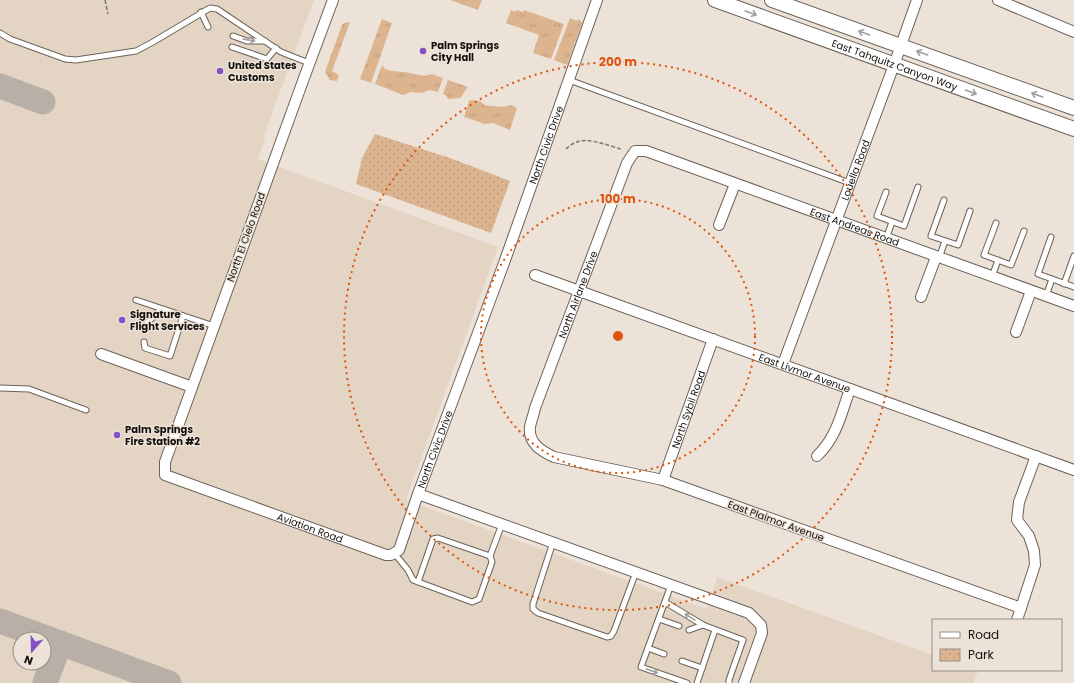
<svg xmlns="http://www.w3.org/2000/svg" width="1074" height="683" font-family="Poppins,sans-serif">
  <defs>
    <pattern id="grass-tufts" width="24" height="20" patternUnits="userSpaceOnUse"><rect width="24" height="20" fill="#dcb590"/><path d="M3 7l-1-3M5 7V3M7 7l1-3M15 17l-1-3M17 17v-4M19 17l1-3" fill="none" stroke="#bc9b7b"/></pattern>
    <pattern id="park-dots" width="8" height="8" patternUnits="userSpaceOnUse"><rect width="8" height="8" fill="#dcb590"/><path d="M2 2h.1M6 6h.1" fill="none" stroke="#bc9b7b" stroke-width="1.8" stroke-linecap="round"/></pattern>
  </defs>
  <rect width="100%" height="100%" fill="#ede2d8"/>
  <path fill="#e4d4c4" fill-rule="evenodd" d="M 0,0 L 314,0 L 264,135 L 265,139 L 258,159 L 498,247 L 406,500 L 707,609 L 717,577 L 933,655 L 933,670 L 974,670 L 978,671 L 973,683 L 0,683 ZM 20,639 L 44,639 L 44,663 L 20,663 Z"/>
  <g fill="url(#grass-tufts)">
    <polygon points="450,0 482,0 478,10"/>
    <polygon points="511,10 515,12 516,10 523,12 524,10 564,24 551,59 533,53 539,35 506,23"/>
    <polygon points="570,18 577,21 578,19 581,21 582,23 567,65 554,60"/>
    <polygon points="382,19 392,23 371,83 360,79"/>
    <polygon points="350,22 332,71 339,75 337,81 329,80 329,78 325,73 326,69 342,25 344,23"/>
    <polygon points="382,65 385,69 392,71 405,72 424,76 432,74 443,78 438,92 429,90 422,93 411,92 403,95 375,84"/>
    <polygon points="448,80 468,87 460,98 448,99 446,95 443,94"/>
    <path d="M 471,100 L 480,101 L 486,106 C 495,105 502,109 511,105 L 517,108 L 510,130 L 493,123 L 485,124 L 464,117 L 469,101 Z"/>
  </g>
  <polygon fill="url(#park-dots)" points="375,134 450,158 510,181 491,233 356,184 362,158"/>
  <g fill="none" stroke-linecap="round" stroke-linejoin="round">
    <g stroke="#b8afa6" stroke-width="25">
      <polyline points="0,86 43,102"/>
      <polyline points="0,621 169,683"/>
      <polyline points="45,683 60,643"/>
    </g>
    <defs>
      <g id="lane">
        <polyline points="201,12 208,27"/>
        <polyline points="0,33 10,39 65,59 76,60 136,51 153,42 210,8 217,9 281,52 309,63"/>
        <polyline points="233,36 247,41 265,41"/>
        <polyline points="232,47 267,59 276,48"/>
        <polyline points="569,80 850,183"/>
        <polyline points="886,192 877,216 904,226 918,187"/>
        <polyline points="944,200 931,236 958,245 970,211"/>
        <polyline points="996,223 984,255 1011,265 1024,231"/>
        <polyline points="1051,237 1038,274 1052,279"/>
        <polyline points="886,239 892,222"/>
        <polyline points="939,258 945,241"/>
        <polyline points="992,277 998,260"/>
        <polyline points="1064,284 1074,256"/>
        <polyline points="1046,296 1052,279 1074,287"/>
        <polyline points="136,300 214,326"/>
        <polyline points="145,330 147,323 161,309"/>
        <polyline points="144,342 145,348 170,356 183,316"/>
        <polyline points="0,388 29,389 86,410"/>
        <polyline points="553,542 533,604 533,609 538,613 607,637 611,636 614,631 636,572"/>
        <polyline points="394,553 408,570 413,580 472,602 479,599 492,562 490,556 502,524"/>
        <polyline points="418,582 433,539 438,538 490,556"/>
        <polyline points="671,585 641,667 687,683"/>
        <polyline points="665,602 703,625 743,640 729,680 729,683"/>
        <polyline points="659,619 679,626"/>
        <polyline points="689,630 703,625"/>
        <polyline points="648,648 664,654"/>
        <polyline points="682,661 702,668"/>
        <polyline points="697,683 715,630"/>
      </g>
      <g id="street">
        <path id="s1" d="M 333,0 L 304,78 L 165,462 L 165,475 L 386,555 L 391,555 L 399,550 L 418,494 L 504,263 L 597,0"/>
        <polyline points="998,0 1074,32"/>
        <polyline points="719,225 735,184"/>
        <path id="s2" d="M 535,275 L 1074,470"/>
        <polyline points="921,297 936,257"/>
        <polyline points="1016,332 1031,291"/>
        <polyline points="101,354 192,387"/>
        <path id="s3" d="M 783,364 L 894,65 L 917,0"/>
        <path d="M 817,456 C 837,437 841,414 850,389"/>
        <path id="s4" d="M 663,480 L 713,339"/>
        <polyline points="418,494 749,613 761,625 762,633 744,683"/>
        <path id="s5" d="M 1021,608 L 663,480 L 554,457 C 541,451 528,443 530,427 C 531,421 534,414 535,408 L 627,163 L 635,151 L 646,151 L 1074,306"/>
        <polyline points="1017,620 1035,565 1034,551 1029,536 1017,520 1019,502 1036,456"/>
      </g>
      <g id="secondary">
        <path id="s6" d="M 715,0 L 1074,129"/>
        <polyline points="772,0 1074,108"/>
      </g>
    </defs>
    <use href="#lane" stroke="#6c6259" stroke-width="7"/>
    <use href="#street" stroke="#6c6259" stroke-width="12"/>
    <use href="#secondary" stroke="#6c6259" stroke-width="16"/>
    <g stroke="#7e7770" stroke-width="1.5" stroke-dasharray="4 2" stroke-linecap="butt">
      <polyline points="105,0 108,14"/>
      <path d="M 566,149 C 569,146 573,143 577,142 C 588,137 609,146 621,149"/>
    </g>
    <use href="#lane" stroke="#fff" stroke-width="5"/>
    <use href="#street" stroke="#fff" stroke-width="10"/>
    <use href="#secondary" stroke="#fff" stroke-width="14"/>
  </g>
  <defs><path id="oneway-shaft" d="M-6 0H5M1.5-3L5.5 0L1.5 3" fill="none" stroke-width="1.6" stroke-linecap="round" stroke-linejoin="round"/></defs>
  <g stroke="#a19f9e">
    <use href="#oneway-shaft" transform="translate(751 13) rotate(20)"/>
    <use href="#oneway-shaft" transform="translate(864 33) rotate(-160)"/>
    <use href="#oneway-shaft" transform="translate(249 40) rotate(8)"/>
    <use href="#oneway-shaft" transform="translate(922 53) rotate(-160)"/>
    <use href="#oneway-shaft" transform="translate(971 92) rotate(20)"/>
    <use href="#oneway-shaft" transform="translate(1037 95) rotate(-160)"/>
    <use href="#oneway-shaft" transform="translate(690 617) rotate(-148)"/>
    <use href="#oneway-shaft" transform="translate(652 671) rotate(19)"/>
  </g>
  <g fill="none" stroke="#dd550c" stroke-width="2" stroke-dasharray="2 4">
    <circle cx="618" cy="336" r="137"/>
    <circle cx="618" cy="336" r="274"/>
  </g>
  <g fill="#874fc6" stroke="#ede2d8" stroke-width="1.5">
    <circle cx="423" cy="51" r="4"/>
    <circle cx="220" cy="71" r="4"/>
    <circle cx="122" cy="320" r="4"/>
    <circle cx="117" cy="435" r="4"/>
  </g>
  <g text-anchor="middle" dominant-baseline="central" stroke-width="3" stroke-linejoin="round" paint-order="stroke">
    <g font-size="10" font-weight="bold" fill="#13100c" stroke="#ede2d8" text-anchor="start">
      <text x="431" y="45">Palm Springs<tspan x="431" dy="12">City Hall</tspan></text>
      <text x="228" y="65">United States<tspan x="228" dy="12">Customs</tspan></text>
      <text x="130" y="314">Signature<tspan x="130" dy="12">Flight Services</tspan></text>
      <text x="125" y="429">Palm Springs<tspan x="125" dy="12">Fire Station #2</tspan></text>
    </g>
    <g font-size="10" fill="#13100c" stroke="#ede2d8">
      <text stroke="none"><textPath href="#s6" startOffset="191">East Tahquitz Canyon Way</textPath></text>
      <text stroke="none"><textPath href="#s1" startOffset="1185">North Civic Drive</textPath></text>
      <text stroke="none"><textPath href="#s3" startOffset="207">Louella Road</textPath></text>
      <text stroke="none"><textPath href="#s5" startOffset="1062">East Andreas Road</textPath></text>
      <text transform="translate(246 237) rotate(-70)">North El Cielo Road</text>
      <text stroke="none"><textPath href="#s5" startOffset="674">North Airlane Drive</textPath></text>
      <text stroke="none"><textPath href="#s2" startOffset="287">East Livmor Avenue</textPath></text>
      <text stroke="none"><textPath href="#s4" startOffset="75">North Sybil Road</textPath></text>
      <text stroke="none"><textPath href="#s1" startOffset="861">North Civic Drive</textPath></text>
      <text transform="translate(776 521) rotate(20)">East Plaimor Avenue</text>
      <text stroke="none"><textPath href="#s1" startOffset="659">Aviation Road</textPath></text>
    </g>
  </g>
  <circle cx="618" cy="336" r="6" fill="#dd550c" stroke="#ede2d8" stroke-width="2"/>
  <g font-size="12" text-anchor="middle" font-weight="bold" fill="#dd550c" stroke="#ede2d8" stroke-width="3" stroke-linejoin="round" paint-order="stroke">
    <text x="618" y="66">200 m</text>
    <text x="618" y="203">100 m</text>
  </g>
  <rect x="932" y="619" width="130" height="52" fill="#ede2d8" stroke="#968e86"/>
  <rect x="940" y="632" width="20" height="6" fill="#ffffff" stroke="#968e86"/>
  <text x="968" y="639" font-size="12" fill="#13100c">Road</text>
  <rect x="940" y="649" width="20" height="12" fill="url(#park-dots)" stroke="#968e86"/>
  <text x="968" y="659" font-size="12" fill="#13100c">Park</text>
  <g transform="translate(32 651) rotate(200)"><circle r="19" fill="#ede2d8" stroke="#968e86"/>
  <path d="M0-3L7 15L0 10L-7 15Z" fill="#874fc6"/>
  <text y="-6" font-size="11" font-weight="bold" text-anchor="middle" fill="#13100c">N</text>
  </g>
</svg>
